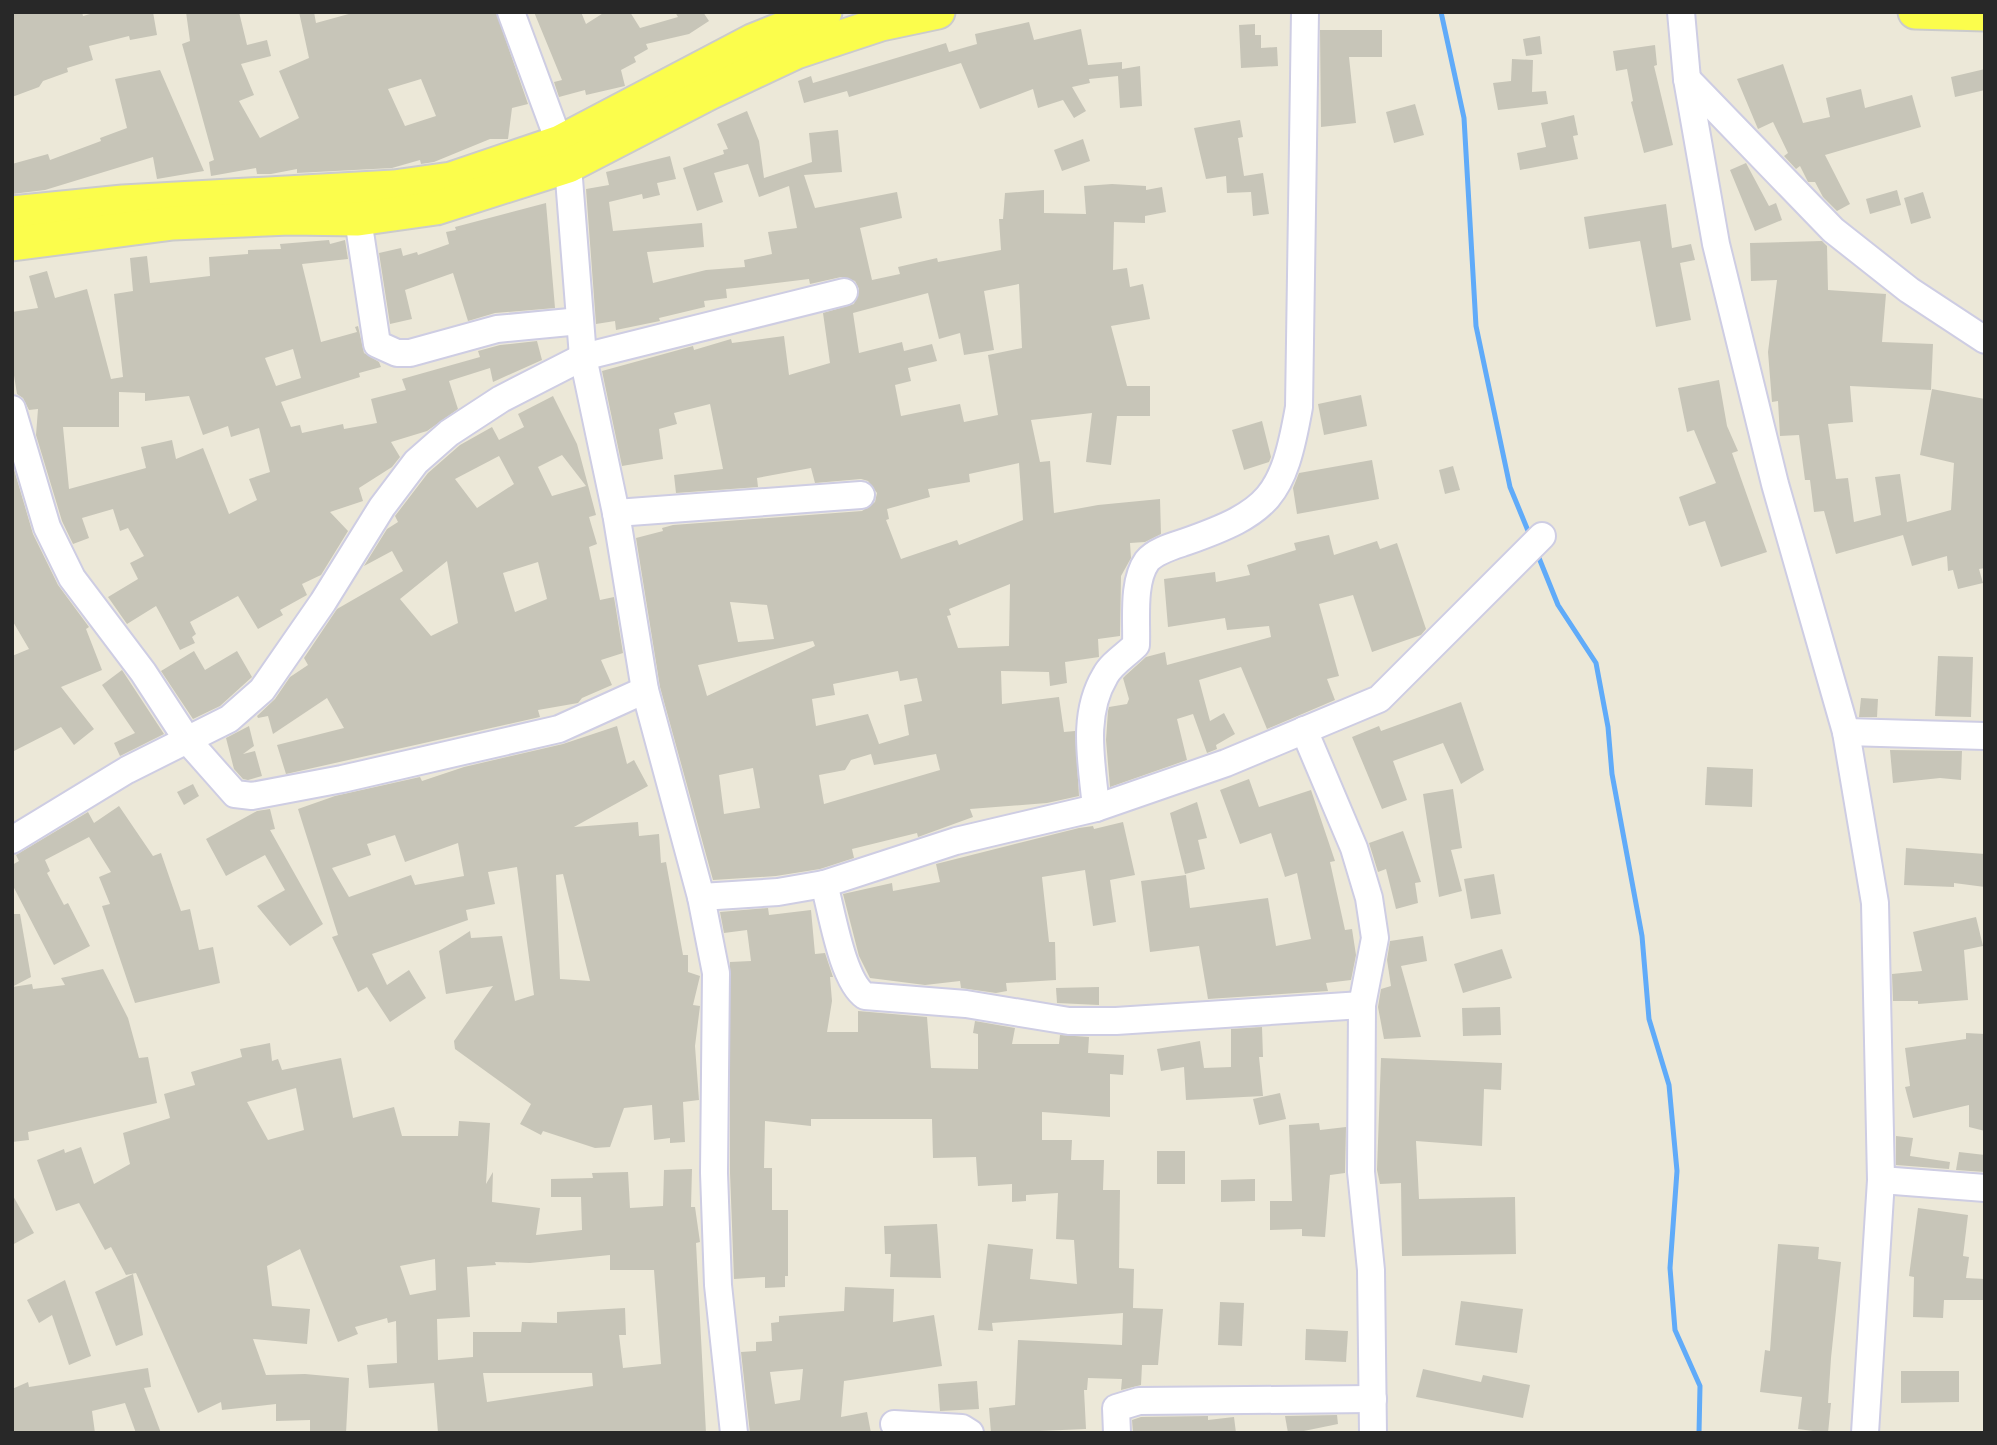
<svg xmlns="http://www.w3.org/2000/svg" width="1997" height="1445" font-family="'Noto Sans',sans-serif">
  <rect width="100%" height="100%" fill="#ece8d8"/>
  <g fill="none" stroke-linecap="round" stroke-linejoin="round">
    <g stroke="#60abf9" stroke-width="5">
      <polyline points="1441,12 1464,118 1476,326 1510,487 1531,538"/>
      <polyline points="1537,553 1558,605 1596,663 1608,727 1612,774 1642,936 1649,1019 1669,1085 1677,1171 1670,1268 1675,1330 1700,1386 1699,1433"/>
    </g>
  </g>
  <g fill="#c7c5b8" fill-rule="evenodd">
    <polygon points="12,12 82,12 83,16 97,12 153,12 157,35 130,40 129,36 89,46 93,60 67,68 68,72 43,81 39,87 12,97"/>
    <path d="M 186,12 L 239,12 L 247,45 L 267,40 L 271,56 L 241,64 L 254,95 L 239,101 L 260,138 L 299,118 L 279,71 L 309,58 L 299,12 L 314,12 L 316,23 L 356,12 L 496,12 L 528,104 L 512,108 L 508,139 L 490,139 L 434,162 L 421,164 L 420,160 L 392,168 L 297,173 L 297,169 L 271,174 L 257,174 L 256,168 L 211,176 L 209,162 L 214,160 L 182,44 L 190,41 ZM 421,79 L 436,116 L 405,126 L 388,89 Z"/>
    <polygon points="534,12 581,12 586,24 605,12 630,12 640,28 678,17 675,12 703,12 709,21 689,34 646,44 648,49 634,57 636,62 621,70 625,86 586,95 585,90 559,97 554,82 562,80"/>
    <polygon points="1029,22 1034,40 1081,29 1088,65 1122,62 1122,69 1140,66 1142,106 1120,108 1118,76 1089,79 1090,83 1072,87 1086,111 1074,118 1063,100 1038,108 1033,89 980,109 961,63 849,97 847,91 804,103 798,81 811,76 813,83 946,43 949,52 977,44 975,34"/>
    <polygon points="1255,24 1255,35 1261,35 1261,48 1277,47 1278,66 1241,68 1239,25"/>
    <polygon points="1320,30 1382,30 1382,57 1349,57 1356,123 1321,127"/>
    <polygon points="1540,36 1542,54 1526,56 1523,39"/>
    <polygon points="1655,45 1657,65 1654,66 1673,145 1644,153 1631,102 1633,101 1627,69 1616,71 1613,51"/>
    <polygon points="1512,59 1533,60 1532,92 1546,91 1548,104 1498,110 1493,83 1511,81"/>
    <polygon points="1783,64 1803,123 1830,117 1826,98 1861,89 1865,108 1912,95 1921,127 1825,155 1850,204 1837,211 1823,197 1815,182 1808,182 1800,166 1796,169 1784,156 1788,153 1773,122 1758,129 1737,79"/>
    <polygon points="1985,69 1985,90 1955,97 1951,77"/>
    <polygon points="160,70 204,171 157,179 153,157 45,190 12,194 12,164 48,154 50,160 101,141 100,138 127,128 115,79"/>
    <polygon points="1415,104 1424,135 1394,143 1386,112"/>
    <path d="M 747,111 L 759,141 L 764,178 L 812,162 L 809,133 L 838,130 L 842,172 L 804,175 L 815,208 L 897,192 L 902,218 L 860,228 L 872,280 L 900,274 L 898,267 L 937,258 L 938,262 L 1001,250 L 999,219 L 1003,219 L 1005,193 L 1044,190 L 1044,213 L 1086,214 L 1084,186 L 1112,184 L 1146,186 L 1146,190 L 1162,187 L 1166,212 L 1145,216 L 1145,223 L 1114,222 L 1113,270 L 1127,268 L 1130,287 L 1143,284 L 1150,319 L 1111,326 L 1127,386 L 1150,386 L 1150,416 L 1117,416 L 1111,465 L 1086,462 L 1092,413 L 1031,420 L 1040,462 L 1050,461 L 1054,513 L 1098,505 L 1160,499 L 1161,534 L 1145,542 L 1130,543 L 1131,558 L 1121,576 L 1120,636 L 1098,639 L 1099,657 L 1065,662 L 1067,683 L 1050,686 L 1049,672 L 1001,671 L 1002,704 L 1059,697 L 1064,732 L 1075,731 L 1079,796 L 1047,803 L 970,809 L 973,817 L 918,837 L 917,833 L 852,849 L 854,858 L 820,869 L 776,876 L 713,880 L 660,687 L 636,538 L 663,531 L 662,528 L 673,525 L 862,511 L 875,502 L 877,493 L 868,481 L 861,479 L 815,483 L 811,468 L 757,478 L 758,487 L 676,493 L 674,475 L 723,469 L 710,404 L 674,413 L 677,424 L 659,429 L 663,459 L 622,466 L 602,371 L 693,346 L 694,350 L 731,339 L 732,343 L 784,336 L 789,375 L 830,363 L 823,313 L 854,304 L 859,289 L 855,281 L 841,277 L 810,284 L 809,279 L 744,287 L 726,289 L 727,298 L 704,301 L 705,307 L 659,318 L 660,321 L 616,330 L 615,321 L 596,324 L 586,189 L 609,185 L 606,172 L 670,156 L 676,179 L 657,183 L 660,195 L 643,199 L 642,194 L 609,202 L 613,231 L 702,223 L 704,247 L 647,252 L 653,283 L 706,270 L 745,267 L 744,260 L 772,254 L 768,232 L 797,228 L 789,186 L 759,197 L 748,164 L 714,173 L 723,202 L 697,211 L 683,168 L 724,154 L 723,150 L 728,149 L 717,124 ZM 1019,284 L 1022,348 L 988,355 L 998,415 L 964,422 L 960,404 L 901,416 L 895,385 L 911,381 L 908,368 L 937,361 L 932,344 L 904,351 L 902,342 L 859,353 L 853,313 L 928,293 L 939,339 L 960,333 L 964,355 L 994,350 L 984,291 ZM 1019,463 L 1023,520 L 959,545 L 957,540 L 901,559 L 886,520 L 889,519 L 887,509 L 930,497 L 928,489 L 970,482 L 969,474 ZM 1010,584 L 1009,646 L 958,648 L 947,616 L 951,615 L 949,609 ZM 730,602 L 767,605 L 774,639 L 738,642 ZM 813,641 L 815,646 L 707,696 L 698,665 ZM 898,671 L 900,681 L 917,678 L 922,701 L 904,705 L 909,735 L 879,744 L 868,714 L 816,726 L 812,699 L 835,695 L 833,684 ZM 871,754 L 874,765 L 936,754 L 940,770 L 824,804 L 819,775 L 845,770 L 851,760 ZM 753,768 L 760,808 L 724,814 L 719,775 Z"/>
    <polygon points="1574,115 1578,135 1573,136 1578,159 1520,170 1517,153 1546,147 1541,123"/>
    <polygon points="1240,120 1243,137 1238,138 1244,176 1263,173 1269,214 1253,216 1251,192 1227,193 1226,176 1206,179 1194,128"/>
    <polygon points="1083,139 1090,161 1062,171 1054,150"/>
    <polygon points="1746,163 1769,206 1776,203 1782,220 1755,231 1730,170"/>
    <polygon points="1897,190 1901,205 1870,214 1866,199"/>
    <polygon points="1923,192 1931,218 1911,224 1904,198"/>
    <polygon points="546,203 555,308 495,313 468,321 453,273 405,290 412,319 390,324 379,253 401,248 403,256 417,252 418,255 449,244 446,232 456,230 455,227"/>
    <polygon points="1666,204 1672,248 1691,244 1695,260 1680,263 1691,320 1656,327 1640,241 1589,249 1584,217"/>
    <path d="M 329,240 L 330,244 L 345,240 L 348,259 L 302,264 L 321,342 L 357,332 L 355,327 L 358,326 L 364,353 L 379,362 L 381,367 L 359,373 L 360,377 L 281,402 L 291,427 L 300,425 L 302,433 L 343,424 L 344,429 L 377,423 L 371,399 L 406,390 L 402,379 L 480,357 L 478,351 L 500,345 L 537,341 L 542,360 L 493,382 L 490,368 L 449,381 L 458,409 L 427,431 L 391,442 L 400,457 L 392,467 L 359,488 L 363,501 L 330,512 L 348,531 L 321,575 L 302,584 L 307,595 L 280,610 L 283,615 L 258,629 L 238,596 L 190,622 L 196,634 L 192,637 L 195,643 L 180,650 L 156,606 L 127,624 L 108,597 L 138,579 L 130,563 L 144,556 L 128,528 L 120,531 L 113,509 L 82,518 L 89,538 L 73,544 L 62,521 L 36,435 L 38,409 L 29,410 L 23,398 L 17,394 L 12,363 L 12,312 L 38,308 L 29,276 L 47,271 L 55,298 L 87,289 L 111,379 L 123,377 L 114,294 L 133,291 L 130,258 L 147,256 L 150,283 L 210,276 L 209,257 L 248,254 L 248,250 L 281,249 L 280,244 ZM 293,349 L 301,378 L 276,386 L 265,358 ZM 119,392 L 145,393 L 145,401 L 189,396 L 203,435 L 228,426 L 231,437 L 259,428 L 270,472 L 249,479 L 257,500 L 229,514 L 203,448 L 176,459 L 172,440 L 141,447 L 146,468 L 69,489 L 63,427 L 119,427 Z"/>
    <polygon points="1822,241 1827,246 1828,290 1886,294 1882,342 1933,344 1931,390 1850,386 1853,422 1828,424 1836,479 1848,478 1854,522 1881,515 1875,477 1900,474 1907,522 1951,510 1954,463 1920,455 1932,389 1985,399 1985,568 1979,569 1983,583 1958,589 1953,570 1948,571 1947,556 1912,566 1903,535 1836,554 1824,511 1814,512 1810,480 1805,480 1799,435 1780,436 1778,401 1772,402 1768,352 1777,280 1751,281 1750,243"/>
    <polygon points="1719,380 1727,426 1738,451 1732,453 1767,552 1721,567 1705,521 1689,526 1679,497 1716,483 1694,430 1687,432 1678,388"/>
    <polygon points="1361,395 1367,426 1324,435 1318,404"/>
    <path d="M 553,396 L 577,444 L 596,515 L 589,517 L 597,544 L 589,547 L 600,600 L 614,597 L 623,653 L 601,660 L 612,685 L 582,698 L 578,703 L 538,710 L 540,717 L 286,774 L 277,745 L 344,728 L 327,698 L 273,734 L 268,716 L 258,718 L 257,716 L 275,699 L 290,677 L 308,665 L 304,658 L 337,609 L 403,571 L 392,551 L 364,566 L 387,529 L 398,522 L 395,516 L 428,473 L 460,445 L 492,427 L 499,440 L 524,427 L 518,414 ZM 562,455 L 586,486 L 552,496 L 538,467 ZM 499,456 L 514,484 L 477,508 L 455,479 ZM 447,561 L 458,623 L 431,636 L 400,599 ZM 538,562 L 547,599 L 515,612 L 503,573 Z"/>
    <polygon points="1262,421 1271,457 1269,462 1244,470 1232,430"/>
    <polygon points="1372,460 1379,499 1297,514 1293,488 1299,473"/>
    <polygon points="13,466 33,534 58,585 89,627 86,629 102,670 61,687 94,729 74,745 61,727 12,752 12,656 29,649 12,620"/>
    <polygon points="1453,466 1460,490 1445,494 1439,470"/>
    <polygon points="1329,535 1334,555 1377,541 1380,549 1397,543 1426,629 1421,635 1372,652 1353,595 1319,604 1339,676 1327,679 1335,700 1267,729 1241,667 1199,680 1210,721 1224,713 1235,734 1216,745 1217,749 1207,753 1193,714 1177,719 1187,760 1110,787 1106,740 1108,711 1109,707 1127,704 1129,699 1123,678 1126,675 1146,657 1165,652 1167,665 1271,637 1269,626 1227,630 1225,618 1168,627 1164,579 1215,572 1216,582 1250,575 1247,565 1296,550 1294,543"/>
    <polygon points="194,651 205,670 237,651 252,677 220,706 193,719 161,671"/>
    <polygon points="1938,656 1973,657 1971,717 1935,716"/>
    <polygon points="122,670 164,734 120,756 114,743 135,733 102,685"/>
    <polygon points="1861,698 1878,699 1877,717 1859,717"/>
    <polygon points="1461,702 1484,770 1461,784 1443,743 1393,761 1407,800 1382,809 1352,737 1379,726 1381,731"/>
    <polygon points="249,726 254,746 243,754 255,751 262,776 248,780 243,779 234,769 226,738"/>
    <path d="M 617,726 L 627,764 L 634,760 L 648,786 L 574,827 L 638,822 L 639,836 L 659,834 L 661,863 L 666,862 L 683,955 L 688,955 L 688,972 L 700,976 L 693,1005 L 700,1006 L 695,1046 L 699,1100 L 683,1102 L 685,1142 L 670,1143 L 670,1138 L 654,1140 L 652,1105 L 624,1108 L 610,1147 L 595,1148 L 543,1131 L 541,1135 L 520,1124 L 531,1104 L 455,1049 L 454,1041 L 493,986 L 446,994 L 439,951 L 470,931 L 471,938 L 502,936 L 515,1001 L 534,995 L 517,867 L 488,872 L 495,904 L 466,910 L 468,920 L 372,954 L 387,985 L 409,970 L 426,998 L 390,1022 L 367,987 L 358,992 L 332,937 L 338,935 L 298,809 L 335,796 L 420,777 L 422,781 L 464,767 L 563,744 ZM 395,835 L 405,862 L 458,843 L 464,876 L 415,885 L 411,875 L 349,897 L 332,868 L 371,855 L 367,844 ZM 563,874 L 590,981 L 560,979 L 556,875 Z"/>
    <polygon points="1890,750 1962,751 1961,780 1940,778 1893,783"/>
    <polygon points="1707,767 1753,769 1752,807 1705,805"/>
    <polygon points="1249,779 1259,807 1311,790 1335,861 1330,862 1345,930 1352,929 1356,955 1351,980 1326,983 1328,991 1208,999 1199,946 1150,952 1141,881 1186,875 1190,908 1268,898 1276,946 1311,939 1297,873 1285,877 1271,833 1240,844 1220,790"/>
    <polygon points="193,784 199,796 184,805 177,792"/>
    <polygon points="1453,789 1462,848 1451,850 1462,891 1439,897 1423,794"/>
    <polygon points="1197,802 1207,838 1198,840 1205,869 1185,874 1170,813"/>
    <polygon points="119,806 153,856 161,853 181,911 190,909 199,950 213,947 220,983 135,1003 102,906 110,904 99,877 111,872 89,837 45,860 50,871 47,873 64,905 68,903 90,946 54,965 12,884 12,865 19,861 16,855 88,812 94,823"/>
    <polygon points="270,809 275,829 270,830 323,924 290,946 257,906 285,890 265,855 226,876 206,839 257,811"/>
    <polygon points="1123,822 1135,875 1110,880 1116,922 1093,926 1085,870 1042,877 1049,942 1055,942 1056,980 1006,983 1007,991 996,993 961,988 960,981 925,985 870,978 859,956 843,894 892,883 893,891 940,882 936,864 1079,828 1093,826 1094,829"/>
    <polygon points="1403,831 1421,882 1415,883 1418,903 1396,909 1386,869 1378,872 1369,843"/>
    <polygon points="1906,848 1985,854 1985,887 1954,883 1954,887 1904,885"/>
    <polygon points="1494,874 1501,914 1471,919 1464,879"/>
    <polygon points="768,908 769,915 811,910 815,954 825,953 833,977 830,977 832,1001 827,1032 858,1032 858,1011 927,1017 931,1068 978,1069 978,1034 973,1033 975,1021 1015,1028 1012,1044 1059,1044 1060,1035 1089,1037 1088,1053 1124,1055 1123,1075 1110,1074 1110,1117 1042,1112 1042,1140 1072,1140 1071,1160 1104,1160 1103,1190 1120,1190 1119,1268 1134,1269 1133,1308 1163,1309 1158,1365 1142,1365 1141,1385 1121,1390 1122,1379 1088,1378 1087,1390 1084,1390 1086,1429 991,1433 989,1408 1015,1405 1018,1340 1122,1345 1123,1313 992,1323 993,1331 978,1330 988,1244 1033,1249 1030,1279 1077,1284 1074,1240 1056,1239 1058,1193 1026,1195 1026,1201 1012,1202 1012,1184 978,1186 976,1157 933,1158 932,1119 811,1119 811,1126 765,1121 764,1168 772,1168 772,1210 788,1210 788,1276 785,1276 785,1287 765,1288 765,1277 734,1279 730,1173 730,962 751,961 747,930 724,933 720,912"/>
    <polygon points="12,914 20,914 31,977 12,987"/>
    <polygon points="1976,917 1983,946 1964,950 1968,1000 1918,1004 1918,1001 1893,1001 1892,974 1922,971 1913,932"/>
    <polygon points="1423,936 1427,961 1401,966 1421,1037 1384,1039 1378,1007 1381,989 1391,986 1387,960 1390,941"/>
    <polygon points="1502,949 1512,978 1463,993 1454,964"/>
    <polygon points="103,969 128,1018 139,1058 148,1057 157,1103 28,1132 29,1140 12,1142 12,987 32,984 33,989 65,985 61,978"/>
    <polygon points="1099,987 1099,1005 1057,1003 1056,988"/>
    <polygon points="1500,1007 1501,1035 1463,1036 1462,1008"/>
    <polygon points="1262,1027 1263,1057 1259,1057 1263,1096 1186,1100 1184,1067 1161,1071 1157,1049 1200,1041 1204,1068 1231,1067 1231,1029"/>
    <polygon points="1966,1033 1985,1034 1985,1131 1969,1127 1969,1105 1913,1118 1905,1087 1910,1086 1905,1048 1966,1039"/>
    <path d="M 270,1043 L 272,1061 L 278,1059 L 282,1070 L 341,1058 L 353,1118 L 394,1107 L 402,1136 L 458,1136 L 459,1121 L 490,1123 L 486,1184 L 493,1172 L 492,1202 L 540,1208 L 536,1235 L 582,1230 L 581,1197 L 551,1197 L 551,1179 L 593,1178 L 592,1173 L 628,1172 L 630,1208 L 663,1206 L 664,1170 L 692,1169 L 691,1207 L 695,1207 L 700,1242 L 696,1243 L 706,1433 L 438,1433 L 434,1383 L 369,1388 L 367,1365 L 397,1363 L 396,1321 L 388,1323 L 387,1318 L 355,1327 L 358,1334 L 338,1342 L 300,1249 L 267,1266 L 272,1306 L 310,1309 L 307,1344 L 253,1339 L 266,1375 L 305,1374 L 349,1378 L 346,1433 L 310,1433 L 310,1420 L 276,1421 L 276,1404 L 222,1410 L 221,1402 L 198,1413 L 136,1273 L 126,1275 L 111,1247 L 105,1250 L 79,1203 L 56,1211 L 37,1160 L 64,1149 L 65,1153 L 81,1147 L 94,1184 L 130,1164 L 123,1133 L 170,1118 L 164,1094 L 195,1085 L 191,1072 L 242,1057 L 240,1049 ZM 296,1088 L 304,1130 L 268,1140 L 247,1102 ZM 610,1255 L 610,1270 L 654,1270 L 661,1364 L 623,1368 L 619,1335 L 626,1335 L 625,1308 L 557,1312 L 557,1323 L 522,1322 L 521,1332 L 473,1332 L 473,1357 L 438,1360 L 437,1319 L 470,1317 L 467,1267 L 496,1265 L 495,1262 L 530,1263 ZM 435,1259 L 436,1290 L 410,1295 L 400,1266 ZM 483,1373 L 592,1373 L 593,1386 L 487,1402 Z"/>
    <polygon points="1381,1058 1502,1063 1501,1090 1484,1089 1482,1146 1416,1141 1419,1199 1515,1197 1516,1254 1402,1256 1401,1183 1380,1184 1377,1170"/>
    <polygon points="1280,1093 1286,1119 1259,1125 1253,1099"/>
    <polygon points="1319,1123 1320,1130 1346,1127 1345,1173 1330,1175 1325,1237 1302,1236 1302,1229 1270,1230 1270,1201 1292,1201 1289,1125"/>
    <polygon points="1896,1136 1913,1138 1910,1156 1950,1162 1949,1169 1896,1165"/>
    <rect x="1157" y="1151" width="28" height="33"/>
    <polygon points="1959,1152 1985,1155 1985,1172 1956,1170"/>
    <polygon points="1255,1179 1255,1201 1221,1202 1221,1180"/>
    <polygon points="12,1194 34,1233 12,1245"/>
    <polygon points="1918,1208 1968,1215 1963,1256 1969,1257 1966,1278 1985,1279 1985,1300 1944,1300 1943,1318 1913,1317 1914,1277 1909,1276"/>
    <polygon points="937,1224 941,1278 890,1277 891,1254 885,1254 884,1226"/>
    <polygon points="1778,1244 1819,1247 1818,1259 1841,1262 1831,1358 1828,1403 1831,1403 1828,1433 1798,1429 1802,1397 1760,1392 1765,1350 1770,1351"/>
    <polygon points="133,1274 143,1335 116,1346 95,1292"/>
    <polygon points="65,1280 91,1356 69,1365 52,1315 39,1323 27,1300"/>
    <path d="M 845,1287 L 894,1289 L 893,1322 L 934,1315 L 942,1366 L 844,1381 L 841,1417 L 867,1412 L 871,1433 L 750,1433 L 741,1352 L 756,1351 L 756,1342 L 772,1341 L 771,1323 L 779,1322 L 779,1316 L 844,1311 ZM 803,1369 L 800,1400 L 775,1404 L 770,1372 Z"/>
    <polygon points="1461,1301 1523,1309 1517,1353 1455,1345"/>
    <polygon points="1220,1302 1244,1303 1242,1346 1218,1345"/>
    <polygon points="1306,1329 1348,1331 1346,1362 1305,1360"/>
    <polygon points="148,1368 151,1387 144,1388 161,1433 136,1433 125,1403 92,1411 95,1433 12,1433 12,1389 28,1382 29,1387"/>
    <polygon points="1423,1369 1481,1382 1483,1375 1530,1385 1523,1418 1416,1397"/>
    <polygon points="1901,1371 1959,1371 1959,1402 1901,1403"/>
    <polygon points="977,1381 979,1409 940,1411 938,1384"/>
    <polygon points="1337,1415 1338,1424 1294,1433 1288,1433 1285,1416"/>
    <polygon points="1208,1416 1208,1420 1234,1417 1236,1433 1133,1433 1132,1420 1141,1417"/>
  </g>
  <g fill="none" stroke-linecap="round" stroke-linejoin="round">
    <defs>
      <g id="minor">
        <polyline points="511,12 568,166 583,357 616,513 645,690 701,897 716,973 714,1173 718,1285 734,1433"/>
        <polyline points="1681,12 1687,79 1716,244 1775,484 1846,732 1875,903 1881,1180 1865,1433"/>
        <polyline points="1687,79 1833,230 1909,290 1985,340"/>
        <polyline points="358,219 377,344 397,353 410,353 497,329 580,321"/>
        <polyline points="12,409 47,527 72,578 143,672 188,741 235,794 252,796 342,779 559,729 645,690"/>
        <polyline points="616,513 861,495"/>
        <polyline points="1304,730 1354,848 1369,898 1375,938 1362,1005 1361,1172 1371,1270 1373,1433"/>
        <polyline points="1846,732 1985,736"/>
        <path d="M 1096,808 C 1092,763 1081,716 1105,676 C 1111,664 1126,655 1136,645 C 1137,621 1132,582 1147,561 C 1155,551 1173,546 1185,542 C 1270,512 1283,497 1299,407 L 1305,12"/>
        <polyline points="12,840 127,770 229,719 262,690 323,602 382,507 416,462 449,433 501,399 583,357 844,292"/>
        <path d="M 824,884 C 832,912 842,980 865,996 L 966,1004 L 1069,1021 L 1116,1021 L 1362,1005"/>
        <polyline points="701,897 778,892 824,884 956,841 1096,808 1226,763 1379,699 1542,536"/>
        <polyline points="1881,1180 1985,1188"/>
        <polyline points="894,1424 962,1428 970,1433"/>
        <polyline points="1117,1433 1116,1408 1139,1401 1373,1399"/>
      </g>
      <g id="major">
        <polyline points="1915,12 1985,14"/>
        <polyline points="12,213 123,202 394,187 451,179 560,142 752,41 825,12"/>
        <polyline points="12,244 173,223 290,218 358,219 436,208 568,166 709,93 796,52 881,24 938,12"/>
      </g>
    </defs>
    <use href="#minor" stroke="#cecde3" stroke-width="30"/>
    <use href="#major" stroke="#cbcbcb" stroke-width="37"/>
    <use href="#minor" stroke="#fff" stroke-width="26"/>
    <use href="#major" stroke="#fbfd4c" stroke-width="33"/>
  </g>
  <rect width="1997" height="1445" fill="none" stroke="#282828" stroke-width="28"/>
</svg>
